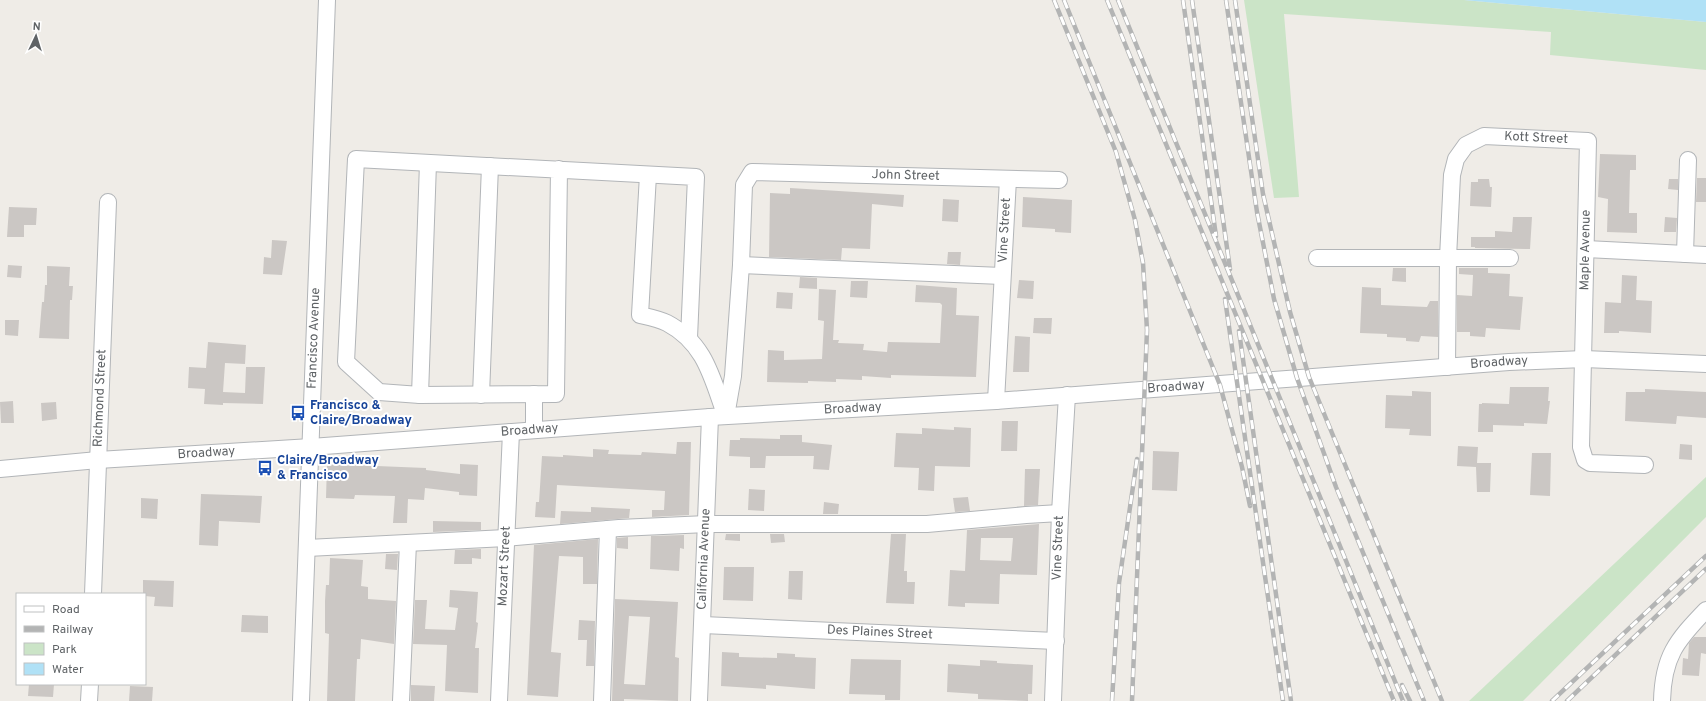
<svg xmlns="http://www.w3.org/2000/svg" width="1706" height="701" font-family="Overpass,sans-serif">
  <rect width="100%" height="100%" fill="#efece7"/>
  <g fill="#cbe4c7">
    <polygon points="1244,0 1464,0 1706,22 1706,70 1550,55 1551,32 1284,14 1299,197 1274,198"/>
    <polygon points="1706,477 1706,517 1523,701 1469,701"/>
  </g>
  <polygon fill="#b0e1f6" points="1464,0 1706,0 1706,22"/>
  <g fill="#cbc7c4" fill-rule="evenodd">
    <polygon points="1600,154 1636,155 1636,170 1630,170 1629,213 1637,213 1637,233 1607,232 1608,199 1598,197"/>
    <polygon points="1697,178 1706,178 1706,202 1696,202"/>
    <polygon points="1478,179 1489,179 1490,187 1492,187 1491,207 1470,206 1471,182 1478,182"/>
    <polygon points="1669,179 1678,179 1678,190 1668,189"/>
    <polygon points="790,188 904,195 903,207 872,204 870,249 842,248 841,260 769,257 770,193 790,194"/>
    <polygon points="1023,197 1072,200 1071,233 1055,232 1055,229 1022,227"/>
    <polygon points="943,199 959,200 958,222 942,221"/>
    <polygon points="9,207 37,208 36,225 24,225 24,237 7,237"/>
    <polygon points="1513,217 1532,217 1530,249 1475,248 1475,247 1471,247 1471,237 1495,237 1495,231 1512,232"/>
    <polygon points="1665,217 1677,218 1676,232 1664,232"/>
    <polygon points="272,240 287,241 282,275 263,274 264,257 271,258"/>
    <polygon points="948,252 961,252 960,265 947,264"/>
    <polygon points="8,265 22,266 21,278 7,277"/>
    <polygon points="47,266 70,267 69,286 73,286 72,300 70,300 69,339 39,338 42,302 44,302 45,285 47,285"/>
    <polygon points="1393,268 1406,268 1406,282 1392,281"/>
    <polygon points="1459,268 1488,268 1488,273 1510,274 1509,296 1523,297 1520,330 1486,328 1485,337 1470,336 1470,332 1457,332 1457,295 1472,296 1473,275 1459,274"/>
    <polygon points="1622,275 1637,276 1636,300 1652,301 1651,333 1619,331 1619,333 1604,333 1605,302 1621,303"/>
    <polygon points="800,277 817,278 817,289 799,288"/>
    <polygon points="1019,280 1034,281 1033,299 1017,298"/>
    <polygon points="851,281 868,281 867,298 850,297"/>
    <polygon points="916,285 957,288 956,315 979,316 976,377 891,375 891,378 862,376 862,380 836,379 836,382 808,381 808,383 767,382 768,350 784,351 784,360 822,359 824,321 818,320 819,289 836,290 833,340 839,340 838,343 864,344 863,350 887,352 888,342 940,343 942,305 940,303 915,302"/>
    <polygon points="1362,287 1381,288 1381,305 1427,307 1430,301 1438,301 1438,337 1421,336 1419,342 1406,341 1406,338 1387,337 1387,334 1360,333"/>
    <polygon points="777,292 793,293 792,309 776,308"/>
    <polygon points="1034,318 1052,318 1051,334 1033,333"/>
    <polygon points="5,320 19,320 18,336 5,335"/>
    <polygon points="1015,336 1030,337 1029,372 1013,372"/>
    <polygon points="208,342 246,345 245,364 225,363 223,392 245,393 246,367 265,367 263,404 223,403 223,405 204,404 205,389 188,388 189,367 206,368"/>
    <polygon points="1510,387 1549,387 1548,401 1550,401 1547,424 1524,423 1524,426 1493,425 1493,432 1478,432 1479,404 1482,404 1482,403 1509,404"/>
    <polygon points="1645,389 1706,392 1706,418 1677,416 1676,424 1625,421 1626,392 1645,392"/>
    <polygon points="1412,391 1431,392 1431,436 1409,435 1410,429 1385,428 1386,395 1412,396"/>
    <polygon points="13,401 14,423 1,423 0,402"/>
    <polygon points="56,402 57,419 42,421 41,403"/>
    <polygon points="1002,421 1018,421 1017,451 1001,451"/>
    <polygon points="954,427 971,428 970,467 935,466 934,491 918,490 919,468 894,467 896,433 922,434 922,428 954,430"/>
    <polygon points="780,435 802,435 802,442 832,445 829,470 813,469 814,456 766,456 765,468 750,468 750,457 729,456 730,440 740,440 740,438 780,439"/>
    <polygon points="677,442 691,442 689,515 652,517 652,510 664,510 665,491 557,485 555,518 535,517 536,502 539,502 542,456 563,457 563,455 593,457 593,449 609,450 608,454 641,455 642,452 676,454"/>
    <polygon points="1680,444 1692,445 1692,460 1679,459"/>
    <polygon points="1458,446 1478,447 1477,463 1491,463 1490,492 1477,492 1476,467 1457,466"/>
    <polygon points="1153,451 1179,452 1177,491 1152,490"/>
    <polygon points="1532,453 1551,453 1550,496 1530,495"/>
    <polygon points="327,464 426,468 426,470 460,474 460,464 478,465 477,496 459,495 459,492 425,488 424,500 408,499 407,523 393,523 395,496 355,495 354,499 326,498"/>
    <polygon points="1025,469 1040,469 1038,505 1024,506"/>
    <polygon points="749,489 765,490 764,511 748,510"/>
    <polygon points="201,494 262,496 260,523 219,521 218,546 199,545"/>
    <polygon points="968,497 970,511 955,512 953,498"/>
    <polygon points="141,498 158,499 157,519 141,518"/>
    <polygon points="824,502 839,504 838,514 823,514"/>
    <polygon points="591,507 630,509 629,518 560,524 561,511 591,512"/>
    <polygon points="433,521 481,522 481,530 433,532"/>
    <path d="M 1039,524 L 1037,575 L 1000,574 L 999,604 L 965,603 L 965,607 L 948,606 L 950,570 L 965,571 L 967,530 ZM 981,538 L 1013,538 L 1011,561 L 980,560 Z"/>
    <polygon points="726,534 740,534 740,541 725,540"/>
    <polygon points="770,534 784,534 785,542 771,543"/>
    <polygon points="891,534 906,534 904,571 907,571 907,582 915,582 914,604 886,603"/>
    <polygon points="684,535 684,549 680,548 679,571 650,569 651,536"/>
    <polygon points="628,537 628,549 617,548 617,538"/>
    <polygon points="598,539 597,584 583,584 583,557 559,556 551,652 561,653 558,697 527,695 534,545"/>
    <polygon points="481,549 481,559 472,558 472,564 454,564 455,550"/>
    <polygon points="386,554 398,554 397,570 385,569"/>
    <polygon points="330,558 363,560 361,586 368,587 368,599 396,601 394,644 361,639 360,659 357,659 355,701 327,701 329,634 325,633 325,601 326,585 329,585"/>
    <polygon points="724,567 754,567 753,601 723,600"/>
    <polygon points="789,571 803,571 802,600 788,599"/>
    <polygon points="143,580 174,581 173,607 154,606 155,597 145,596 145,594 143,594"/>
    <polygon points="450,590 478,592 476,622 478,623 475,648 479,648 478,693 445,691 447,645 413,644 415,600 427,600 425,629 455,630 458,608 449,607"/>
    <path d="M 615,599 L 678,602 L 675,657 L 679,658 L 678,701 L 624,699 L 624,701 L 612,701 ZM 629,616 L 650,617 L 645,685 L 624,684 Z"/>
    <polygon points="242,615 268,616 268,633 241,632"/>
    <polygon points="579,620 595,621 594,666 586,666 587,640 578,640"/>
    <polygon points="1694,637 1706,637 1706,654 1701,653 1699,676 1682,675 1683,658 1688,659 1689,643"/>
    <polygon points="722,652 739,653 739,657 777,658 777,653 795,654 795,657 816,658 815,689 766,685 766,689 721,686"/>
    <polygon points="851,659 901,660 900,700 885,700 885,695 849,694"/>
    <polygon points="980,660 997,661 997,663 1033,665 1032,694 1028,694 1028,701 978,699 978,694 947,692 948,664 980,666"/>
    <polygon points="29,684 54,684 53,697 28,696"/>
    <polygon points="411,685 435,686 434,701 411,701"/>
    <polygon points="130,686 153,687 152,701 129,701"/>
  </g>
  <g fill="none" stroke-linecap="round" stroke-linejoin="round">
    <defs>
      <g id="minor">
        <polyline points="559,169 556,394 420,395 379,392 346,362 356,159 696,177 689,338"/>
        <path d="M 648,175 L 640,315 C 649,317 659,319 667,323 C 705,343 712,378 725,414"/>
        <polyline points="1586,249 1706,255"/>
        <polyline points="1685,254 1688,160"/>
        <polyline points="1317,258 1510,258"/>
        <polyline points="741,265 1002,276"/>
        <path id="s1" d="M 1447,367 L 1448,258 L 1452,175 L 1456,159 L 1466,145 L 1484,136 L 1588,141 L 1581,447 L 1585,460 L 1590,463 L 1645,465"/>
        <polyline points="534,394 534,430"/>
        <polyline points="420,395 428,163"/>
        <polyline points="481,395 490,166"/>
        <path id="s2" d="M 996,401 L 1008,179"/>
        <path id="s3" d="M 726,416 L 733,376 L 741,265 L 744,185 L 752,172 L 1059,180"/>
        <path id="s4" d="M 0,469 L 98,460 L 311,447 L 710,417 L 996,401 L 1509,362 L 1584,359 L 1706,364"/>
        <polyline points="307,548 506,538 619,528 707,524 927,524 1026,515 1060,513"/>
        <path id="s5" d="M 93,594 L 108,202"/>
        <path id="s6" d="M 703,625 L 1056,641"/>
        <polyline points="89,701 90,684"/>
        <path id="s7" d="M 301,701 L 327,0"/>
        <polyline points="401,701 408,543"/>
        <path id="s8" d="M 499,701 L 511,432"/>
        <polyline points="602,701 608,529"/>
        <path id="s9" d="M 699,701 L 710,417"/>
        <path id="s10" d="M 1053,701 L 1060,513 L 1067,395"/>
        <path d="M 1662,701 C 1663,657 1676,641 1706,610"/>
      </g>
    </defs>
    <use href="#minor" stroke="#b2b5b8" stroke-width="18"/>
    <use href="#minor" stroke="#fff" stroke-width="16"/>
    <defs>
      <g id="rail">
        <polyline points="1054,0 1116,152 1135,220 1143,263 1147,330 1132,701"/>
        <polyline points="1064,0 1220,385 1242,467 1250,506"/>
        <polyline points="1107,0 1394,701"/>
        <polyline points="1118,0 1403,701"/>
        <polyline points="1183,0 1216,236"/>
        <polyline points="1192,0 1230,269"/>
        <polyline points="1226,0 1257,212 1274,299 1297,378 1336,487 1424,701"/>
        <polyline points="1235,0 1263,194 1290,312 1309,377 1442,701"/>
        <polyline points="1225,299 1283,701"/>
        <polyline points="1239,331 1291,701"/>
        <polyline points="1402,685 1410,701"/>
        <polyline points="1112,701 1119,583 1137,459"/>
        <polyline points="1552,701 1706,556"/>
        <polyline points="1567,701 1706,569"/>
      </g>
    </defs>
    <use href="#rail" stroke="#b3b4b4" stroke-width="4.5"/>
    <use href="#rail" stroke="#fff" stroke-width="3" stroke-dasharray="9" stroke-linecap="butt"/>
  </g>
  <defs>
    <symbol id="bus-bare" viewBox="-9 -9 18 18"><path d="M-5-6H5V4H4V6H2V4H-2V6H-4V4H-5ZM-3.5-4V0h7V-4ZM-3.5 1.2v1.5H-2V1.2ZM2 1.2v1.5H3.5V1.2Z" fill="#1a4fb4" stroke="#fff" stroke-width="2.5" paint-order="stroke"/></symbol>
  </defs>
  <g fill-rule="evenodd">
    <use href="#bus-bare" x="287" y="402" width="22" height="22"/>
    <use href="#bus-bare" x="254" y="457" width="22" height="22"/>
  </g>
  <g text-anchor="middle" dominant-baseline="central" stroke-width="4" stroke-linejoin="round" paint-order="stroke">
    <g font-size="13" fill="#5f6366" stroke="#fff">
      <text stroke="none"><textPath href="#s1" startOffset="298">Kott Street</textPath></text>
      <text stroke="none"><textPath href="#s3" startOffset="401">John Street</textPath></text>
      <text stroke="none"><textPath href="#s2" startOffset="171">Vine Street</textPath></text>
      <text transform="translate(1586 250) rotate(-89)">Maple Avenue</text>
      <text stroke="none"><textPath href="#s7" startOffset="363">Francisco Avenue</textPath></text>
      <text stroke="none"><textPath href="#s4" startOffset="1503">Broadway</textPath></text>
      <text stroke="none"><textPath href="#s4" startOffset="1179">Broadway</textPath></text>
      <text stroke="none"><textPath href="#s5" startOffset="196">Richmond Street</textPath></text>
      <text stroke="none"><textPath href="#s4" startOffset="855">Broadway</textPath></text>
      <text stroke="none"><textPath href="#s4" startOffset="531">Broadway</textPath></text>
      <text stroke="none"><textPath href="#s4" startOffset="207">Broadway</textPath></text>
      <text stroke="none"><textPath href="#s10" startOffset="153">Vine Street</textPath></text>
      <text stroke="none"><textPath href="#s9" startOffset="142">California Avenue</textPath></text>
      <text stroke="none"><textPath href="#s8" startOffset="135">Mozart Street</textPath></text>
      <text stroke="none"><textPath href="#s6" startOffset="177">Des Plaines Street</textPath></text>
    </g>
    <g font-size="13" font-weight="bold" fill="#164399" stroke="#fff" text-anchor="start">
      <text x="310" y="406">Francisco &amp;<tspan x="310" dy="15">Claire/Broadway</tspan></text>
      <text x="277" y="461">Claire/Broadway<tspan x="277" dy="15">&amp; Francisco</tspan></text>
    </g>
  </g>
  <rect x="16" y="593" width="130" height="92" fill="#ffffff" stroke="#bfc1c2"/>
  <rect x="24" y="606" width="20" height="6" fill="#ffffff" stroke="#bfc1c2"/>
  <text x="52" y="613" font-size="12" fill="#5f6366">Road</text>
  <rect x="24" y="626" width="20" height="6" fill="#b3b4b4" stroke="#bfc1c2"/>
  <text x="52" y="633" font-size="12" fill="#5f6366">Railway</text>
  <rect x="24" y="643" width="20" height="12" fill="#cbe4c7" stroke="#bfc1c2"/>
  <text x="52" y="653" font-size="12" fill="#5f6366">Park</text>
  <rect x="24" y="663" width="20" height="12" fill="#b0e1f6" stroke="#bfc1c2"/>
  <text x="52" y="673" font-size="12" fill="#5f6366">Water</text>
  <g transform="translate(36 36) rotate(4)" stroke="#ffffff" stroke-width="3" paint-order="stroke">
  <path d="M0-3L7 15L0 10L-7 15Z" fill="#5f6366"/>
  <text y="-6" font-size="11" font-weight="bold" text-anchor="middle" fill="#5f6366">N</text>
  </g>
</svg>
